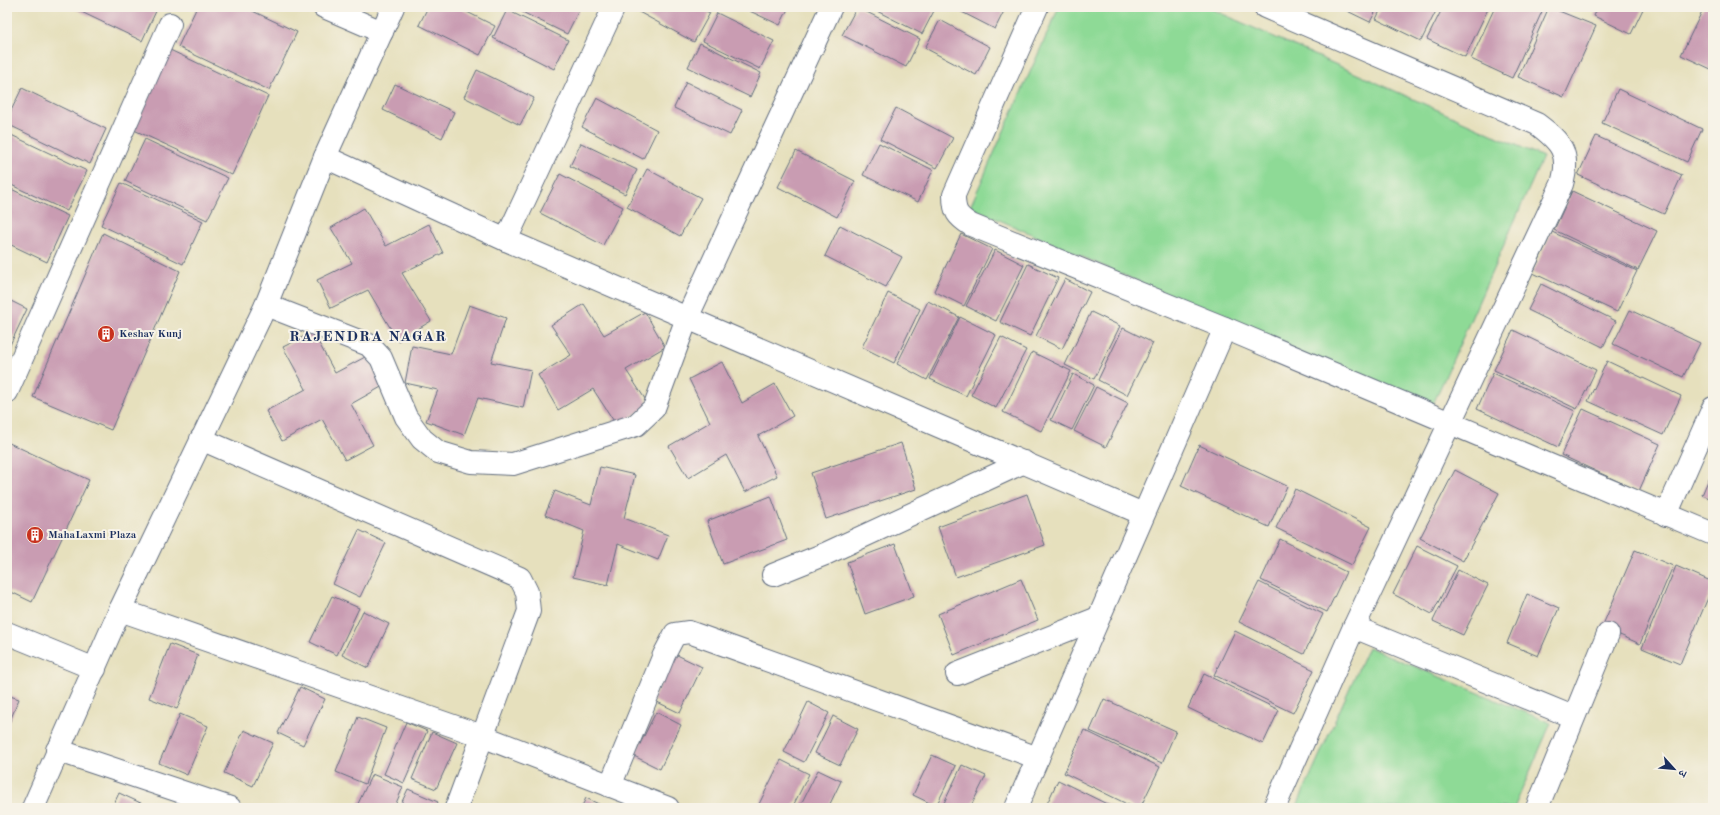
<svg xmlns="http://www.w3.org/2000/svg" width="1720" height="815" font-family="'Old Standard TT','Noto Serif Devanagari',serif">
  <rect width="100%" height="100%" fill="#f7f3e8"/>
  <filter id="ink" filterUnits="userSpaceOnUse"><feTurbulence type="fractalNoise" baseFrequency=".025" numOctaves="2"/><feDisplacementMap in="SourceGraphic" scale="8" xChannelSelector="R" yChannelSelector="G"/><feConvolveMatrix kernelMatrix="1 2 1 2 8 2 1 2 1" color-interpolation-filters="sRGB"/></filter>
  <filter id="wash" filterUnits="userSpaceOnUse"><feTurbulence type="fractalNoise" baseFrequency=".012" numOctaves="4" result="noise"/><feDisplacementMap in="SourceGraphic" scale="16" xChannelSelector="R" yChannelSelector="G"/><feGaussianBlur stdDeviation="0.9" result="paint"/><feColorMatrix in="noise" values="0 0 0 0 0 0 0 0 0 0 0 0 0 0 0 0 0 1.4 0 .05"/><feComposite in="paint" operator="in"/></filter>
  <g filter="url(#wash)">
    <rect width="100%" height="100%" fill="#e6e0bd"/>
    <g fill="#8eda96" stroke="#54847a">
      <polygon points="1059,7 1207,7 1543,157 1430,411 970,207"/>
      <polygon points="1368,647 1551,723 1514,808 1296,808"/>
    </g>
    <g id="blocks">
      <g fill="#c99cb2">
        <polygon points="71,7 158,7 142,41"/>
        <polygon points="197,7 244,7 297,32 269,90 178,47"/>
        <polygon points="428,7 457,7 495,26 480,55 419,25"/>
        <polygon points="512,7 573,7 579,10 567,34"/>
        <polygon points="639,7 698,7 710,13 694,42 637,11"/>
        <polygon points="741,7 789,7 780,25"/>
        <polygon points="857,7 920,39 906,67 842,35"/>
        <polygon points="869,7 936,7 922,34"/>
        <polygon points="952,7 1006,7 995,29"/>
        <polygon points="1339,7 1378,7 1370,22"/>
        <polygon points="1382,7 1438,7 1421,41 1376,19"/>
        <polygon points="1443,7 1489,7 1465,57 1427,39"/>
        <polygon points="1495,7 1544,7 1512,78 1471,59"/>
        <polygon points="1549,7 1596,26 1564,97 1518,77"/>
        <polygon points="1598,7 1644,7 1631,34 1594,16"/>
        <polygon points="1704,7 1713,7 1713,70 1681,55"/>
        <polygon points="507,10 568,40 554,69 493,38"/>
        <polygon points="717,13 774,41 760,69 703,41"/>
        <polygon points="940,20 990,47 976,75 925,48"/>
        <polygon points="700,43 761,73 750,97 688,67"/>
        <polygon points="170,50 268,96 232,175 134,130"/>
        <polygon points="477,70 534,98 520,125 464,97"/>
        <polygon points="686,82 742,110 730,135 674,108"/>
        <polygon points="395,84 454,112 442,138 383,110"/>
        <polygon points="22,88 106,129 90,164 7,124 7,119"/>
        <polygon points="1618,89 1702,129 1687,162 1602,123"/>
        <polygon points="597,98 657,130 643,159 582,127"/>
        <polygon points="896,108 953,138 937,168 880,139"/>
        <polygon points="7,133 87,171 67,211 7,183"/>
        <polygon points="1596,136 1682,175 1664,214 1578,175"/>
        <polygon points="145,139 228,178 207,220 125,181"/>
        <polygon points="581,143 637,170 625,194 570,166"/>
        <polygon points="879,143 933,170 918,202 863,175"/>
        <polygon points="796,151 855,181 837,217 778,187"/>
        <polygon points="647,169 701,198 680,236 627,207"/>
        <polygon points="560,174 623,207 603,245 540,213"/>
        <polygon points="121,183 203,221 183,264 101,225"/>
        <polygon points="7,187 68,216 47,262 7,243"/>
        <polygon points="1572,191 1657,231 1638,270 1554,230"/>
        <polygon points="364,208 386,246 429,224 443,253 402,273 431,321 398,341 368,290 331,308 317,280 352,263 331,228"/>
        <polygon points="840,225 902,257 886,287 825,256"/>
        <polygon points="1552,232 1637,271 1617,312 1533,273"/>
        <polygon points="103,233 180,271 111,430 33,397"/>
        <polygon points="961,234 992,249 964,306 934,291"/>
        <polygon points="995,250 1024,265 996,321 966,306"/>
        <polygon points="1028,264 1058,278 1030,336 1000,322"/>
        <polygon points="1065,279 1090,292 1062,349 1036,336"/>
        <polygon points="1541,284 1616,321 1603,347 1528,310"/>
        <polygon points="888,293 920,309 894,363 862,347"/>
        <polygon points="7,299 27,309 9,347 7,346"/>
        <polygon points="928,301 959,317 927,380 897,364"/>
        <polygon points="584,304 604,335 645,312 665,347 626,370 649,405 617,426 593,389 558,410 538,375 571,355 551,325"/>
        <polygon points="469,305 506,318 491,362 531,370 523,408 478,398 464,435 426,421 438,390 405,383 412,346 451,354"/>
        <polygon points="1630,310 1700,343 1683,377 1613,344"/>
        <polygon points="1091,312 1120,326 1094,379 1065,365"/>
        <polygon points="960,317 996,335 966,396 930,379"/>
        <polygon points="1123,328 1153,343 1127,395 1098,380"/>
        <polygon points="1513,330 1596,370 1577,409 1494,370"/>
        <polygon points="313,332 335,373 367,356 383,386 351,404 373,445 345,460 322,419 282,441 266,411 306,389 283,347"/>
        <polygon points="1001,337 1026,350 996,408 971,395"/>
        <polygon points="1032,352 1071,371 1041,431 1003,412"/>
        <polygon points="1607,361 1681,396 1663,435 1588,401"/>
        <polygon points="722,362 742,403 775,384 793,416 758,436 777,476 745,492 726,455 688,478 669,446 710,422 689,379"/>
        <polygon points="1493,373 1575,411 1558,447 1477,409"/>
        <polygon points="1073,374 1094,385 1072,430 1051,420"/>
        <polygon points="1096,387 1128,403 1106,447 1074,431"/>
        <polygon points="1583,409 1660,444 1639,491 1561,455"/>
        <polygon points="7,442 89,480 32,602 7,590"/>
        <polygon points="901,443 916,489 826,519 811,473"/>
        <polygon points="1199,445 1287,486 1269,527 1181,486"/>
        <polygon points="600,467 635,475 624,518 668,535 658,560 618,544 608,585 573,577 584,531 545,515 555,491 591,505"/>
        <polygon points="1713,469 1713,500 1702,495"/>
        <polygon points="1455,470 1499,493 1463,561 1420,538"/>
        <polygon points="1295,489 1371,527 1352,565 1276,528"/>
        <polygon points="1027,494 1045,545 956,577 938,527"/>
        <polygon points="771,496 787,540 723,564 707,521"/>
        <polygon points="359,530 386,543 360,597 333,584"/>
        <polygon points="1280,539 1346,572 1327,612 1261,580"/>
        <polygon points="895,544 914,596 865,614 847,562"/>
        <polygon points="1417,546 1457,566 1432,614 1393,594"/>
        <polygon points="1635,550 1673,566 1640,644 1602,627"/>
        <polygon points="1676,566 1713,582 1713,586 1680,664 1642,648"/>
        <polygon points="1458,570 1488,585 1463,635 1433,621"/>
        <polygon points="1021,579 1038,620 954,655 938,614"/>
        <polygon points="1259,582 1323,614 1304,654 1239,622"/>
        <polygon points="1527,594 1559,608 1538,656 1507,643"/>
        <polygon points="332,596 359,608 337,655 310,642"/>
        <polygon points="363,611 389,624 368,668 342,655"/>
        <polygon points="1235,631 1314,670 1293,713 1214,675"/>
        <polygon points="170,644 198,655 177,709 149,698"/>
        <polygon points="675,654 702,667 680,713 653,700"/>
        <polygon points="1204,674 1279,710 1263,744 1188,708"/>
        <polygon points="300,687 325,699 303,745 278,733"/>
        <polygon points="7,695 19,699 7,728"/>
        <polygon points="1104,699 1176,731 1162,763 1090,731"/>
        <polygon points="808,702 829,713 804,762 784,752"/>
        <polygon points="656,712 681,725 660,769 634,756"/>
        <polygon points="180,714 208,726 187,775 159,763"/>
        <polygon points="833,716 858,729 840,765 815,753"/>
        <polygon points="358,717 386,728 365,784 336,772"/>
        <polygon points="406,722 427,731 404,783 384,774"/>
        <polygon points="244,730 273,743 253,786 224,773"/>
        <polygon points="1084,730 1160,767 1140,808 1135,808 1064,773"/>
        <polygon points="432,732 457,743 436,789 412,779"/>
        <polygon points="932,755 956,766 936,806 913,795"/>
        <polygon points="781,760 809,774 792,808 768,808 759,804"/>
        <polygon points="962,765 986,776 970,808 950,808 943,805"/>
        <polygon points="818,770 841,781 828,808 799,808"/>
        <polygon points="372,774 403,787 394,808 356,808"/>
        <polygon points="1058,780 1115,808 1045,808"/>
        <polygon points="408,789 438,802 435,808 399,808"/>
        <polygon points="119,793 145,805 143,808 112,808"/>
        <polygon points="586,798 607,808 581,808"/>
      </g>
    </g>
  </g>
  <g filter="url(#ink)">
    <use href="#blocks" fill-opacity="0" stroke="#626d7f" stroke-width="1"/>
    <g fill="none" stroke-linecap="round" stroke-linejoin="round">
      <defs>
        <g id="minor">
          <polyline points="324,7 382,32"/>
          <path d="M 1037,7 L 954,195 C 954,212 957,216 971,225 L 1225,328 L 1713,534"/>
          <path d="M 1265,7 L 1537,124 C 1561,142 1571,153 1562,184 L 1354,627 L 1274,808"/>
          <polyline points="325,157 506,240 1143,514"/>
          <polyline points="506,240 614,7"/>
          <polyline points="266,305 369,345 381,358 406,417 422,439 438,452 471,462 513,464 636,425 654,408 687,318 831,7"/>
          <polyline points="7,392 170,24"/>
          <polyline points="201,439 520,578 527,592 529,611 456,808"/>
          <polyline points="1666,515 1713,408"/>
          <polyline points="773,575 825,554 1024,462"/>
          <polyline points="120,610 482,736 668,808"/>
          <polyline points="1354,627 1573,717"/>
          <polyline points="7,633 95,669"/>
          <polyline points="957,674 1098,618"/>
          <polyline points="57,750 230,808"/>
          <polyline points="610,786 664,655 675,634 689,632 1038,758"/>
          <polyline points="33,808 120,610 266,305 325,157 393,7"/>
          <polyline points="1016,808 1225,328"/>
          <polyline points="1537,808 1608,634"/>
        </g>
      </defs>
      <use href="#minor" stroke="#626d7f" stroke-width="24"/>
      <use href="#minor" stroke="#fff" stroke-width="22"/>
    </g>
  </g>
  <defs>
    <symbol id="building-disc" viewBox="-11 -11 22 22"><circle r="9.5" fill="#c8321e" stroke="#f7f3e8"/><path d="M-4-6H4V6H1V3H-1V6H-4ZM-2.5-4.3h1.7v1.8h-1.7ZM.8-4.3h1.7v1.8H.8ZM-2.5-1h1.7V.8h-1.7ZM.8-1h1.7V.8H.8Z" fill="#fff"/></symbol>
  </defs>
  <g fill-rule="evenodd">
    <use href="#building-disc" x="96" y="324" width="20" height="20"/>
    <use href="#building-disc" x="25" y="525" width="20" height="20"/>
  </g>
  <g text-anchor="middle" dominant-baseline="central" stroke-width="4" stroke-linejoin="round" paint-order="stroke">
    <g font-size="11" font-weight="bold" fill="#1b2f5e" stroke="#f7f3e8" text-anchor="start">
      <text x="119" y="334">Keshav Kunj</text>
      <text x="48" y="535">MahaLaxmi Plaza</text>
    </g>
    <g font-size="15" font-weight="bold" letter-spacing="1" fill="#1b2f5e" stroke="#f7f3e8">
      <text x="368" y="337">RAJENDRA NAGAR</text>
    </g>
  </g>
  <rect width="1720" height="815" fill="none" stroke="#f7f3e8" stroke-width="24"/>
  <g transform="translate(1674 769) rotate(117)" stroke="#f7f3e8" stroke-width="3" paint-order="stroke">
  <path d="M0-3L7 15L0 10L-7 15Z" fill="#1b2f5e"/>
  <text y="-6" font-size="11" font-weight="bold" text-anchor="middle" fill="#1b2f5e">उ</text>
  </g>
</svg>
